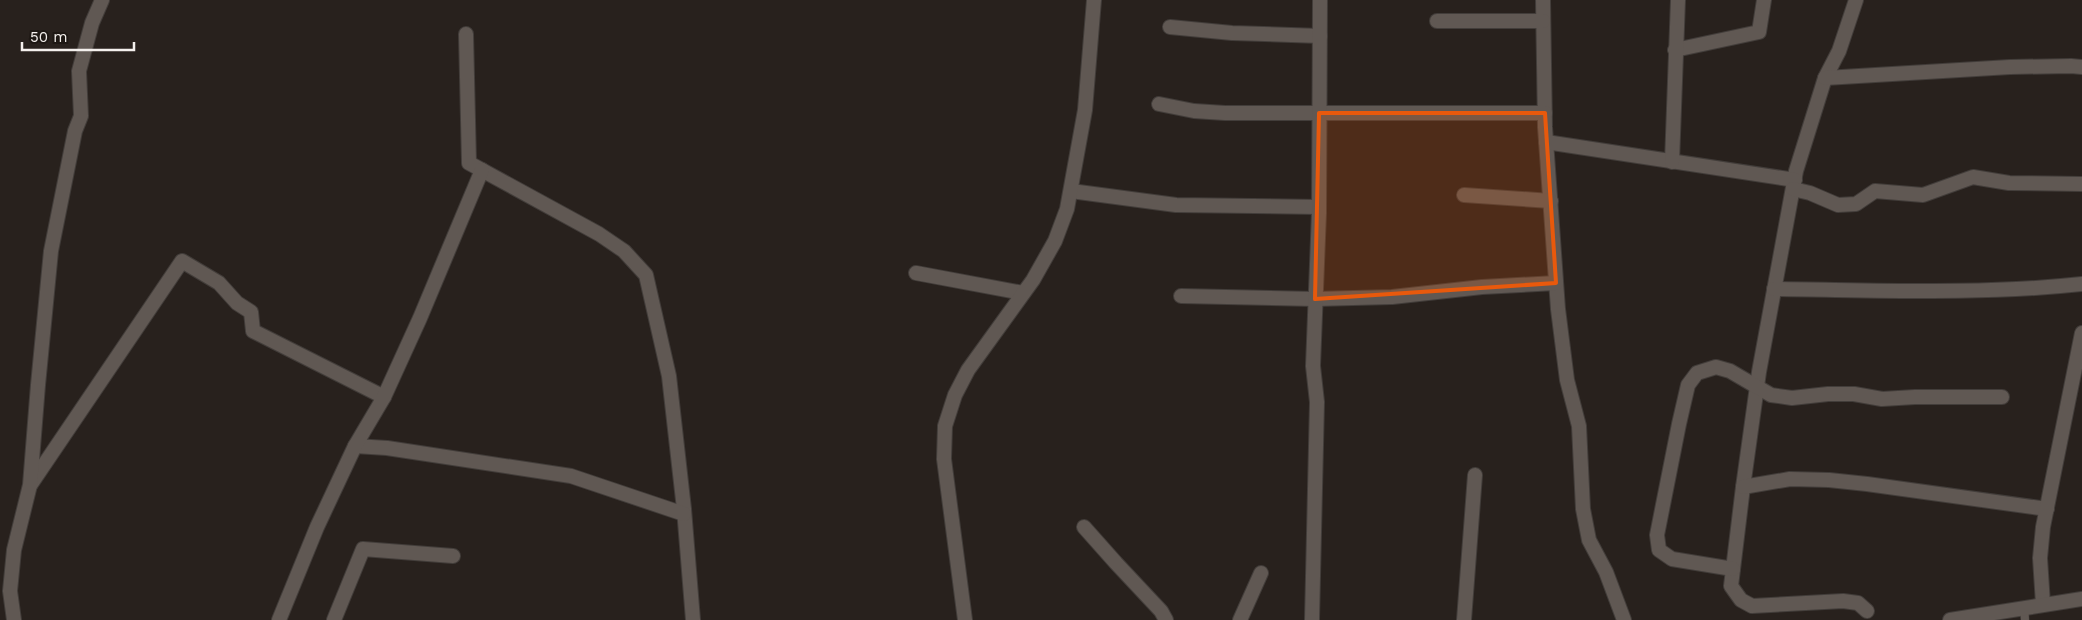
<svg xmlns="http://www.w3.org/2000/svg" width="2082" height="620" font-family="'Work Sans',sans-serif">
  <rect width="100%" height="100%" fill="#28211d"/>
  <g fill="none" stroke-linecap="round" stroke-linejoin="round">
    <defs>
      <polyline id="service" points="2024,607 2025,620"/>
      <g id="minor">
        <polyline points="1543,0 1545,127 1558,309 1567,380 1579,426 1583,509 1589,540 1606,572 1624,620"/>
        <polyline points="1856,0 1839,51 1825,78 1796,171 1759,372 1743,487 1731,586 1741,600 1752,606 1843,601 1858,603 1867,611"/>
        <polyline points="1437,21 1543,21"/>
        <polyline points="1170,27 1232,33 1320,36"/>
        <polyline points="466,34 469,163 599,234 624,251 646,275 669,376 684,509 693,620"/>
        <polyline points="1675,50 1759,32 1764,0"/>
        <polyline points="1825,78 2010,67 2071,66 2082,67"/>
        <polyline points="1159,104 1194,111 1225,113 1545,113"/>
        <polyline points="1546,142 1795,180"/>
        <polyline points="1672,162 1678,0"/>
        <polyline points="1793,189 1810,193 1838,205 1856,204 1875,191 1923,195 1973,177 2009,183 2082,184"/>
        <polyline points="1071,191 1176,205 1319,207"/>
        <polyline points="1464,195 1551,201"/>
        <polyline points="916,273 1023,293"/>
        <path d="M 1774,289 C 1876,290 1980,295 2082,284"/>
        <polyline points="1181,296 1315,299 1392,297 1482,287 1556,283"/>
        <polyline points="355,446 387,448 571,476 684,514"/>
        <polyline points="31,484 182,261 219,283 237,303 251,312 253,331 384,397"/>
        <polyline points="1743,487 1790,479 1829,480 1867,484 2047,509"/>
        <polyline points="1084,527 1116,563 1161,611 1166,620"/>
        <polyline points="1733,569 1672,559 1659,550 1657,535 1679,424 1688,385 1697,373 1716,367 1730,371 1771,395 1792,398 1828,394 1854,394 1882,399 1915,397 2002,397"/>
        <polyline points="2043,604 2040,558 2043,527 2082,333"/>
        <polyline points="14,620 10,591 14,550 30,485 38,385 51,251 75,131 81,116 79,71 92,23 102,0"/>
        <polyline points="279,620 317,527 355,446 384,397 420,318 482,170"/>
        <polyline points="334,620 363,549 453,556"/>
        <polyline points="965,620 944,459 945,426 955,395 968,370 1033,280 1055,241 1067,209 1085,110 1094,0"/>
        <polyline points="1240,620 1261,573"/>
        <polyline points="1312,620 1317,402 1313,366 1319,213 1320,0"/>
        <polyline points="1464,620 1475,475"/>
      </g>
      <polyline id="secondary" points="1950,620 2082,599"/>
    </defs>
    <use href="#service" stroke="#423d3a" stroke-width="9"/>
    <use href="#minor" stroke="#423d3a" stroke-width="16"/>
    <use href="#secondary" stroke="#423d3a" stroke-width="16"/>
    <use href="#service" stroke="#605853" stroke-width="8"/>
    <use href="#minor" stroke="#605853" stroke-width="14"/>
    <use href="#secondary" stroke="#605853" stroke-width="14"/>
  </g>
  <path fill="#e8590c" fill-opacity="0.2" stroke="#e8590c" stroke-width="4" stroke-linejoin="round" d="M 1319,113 L 1545,113 L 1556,283 L 1315,299 Z"/>
  <path d="M22 42v8h112v-8" fill="none" stroke="#f4f0ed" stroke-width="2.5"/>
  <text x="30" y="42" font-size="15" fill="#f4f0ed" stroke="#1e1814" stroke-width="4" paint-order="stroke">50 m</text>
</svg>
